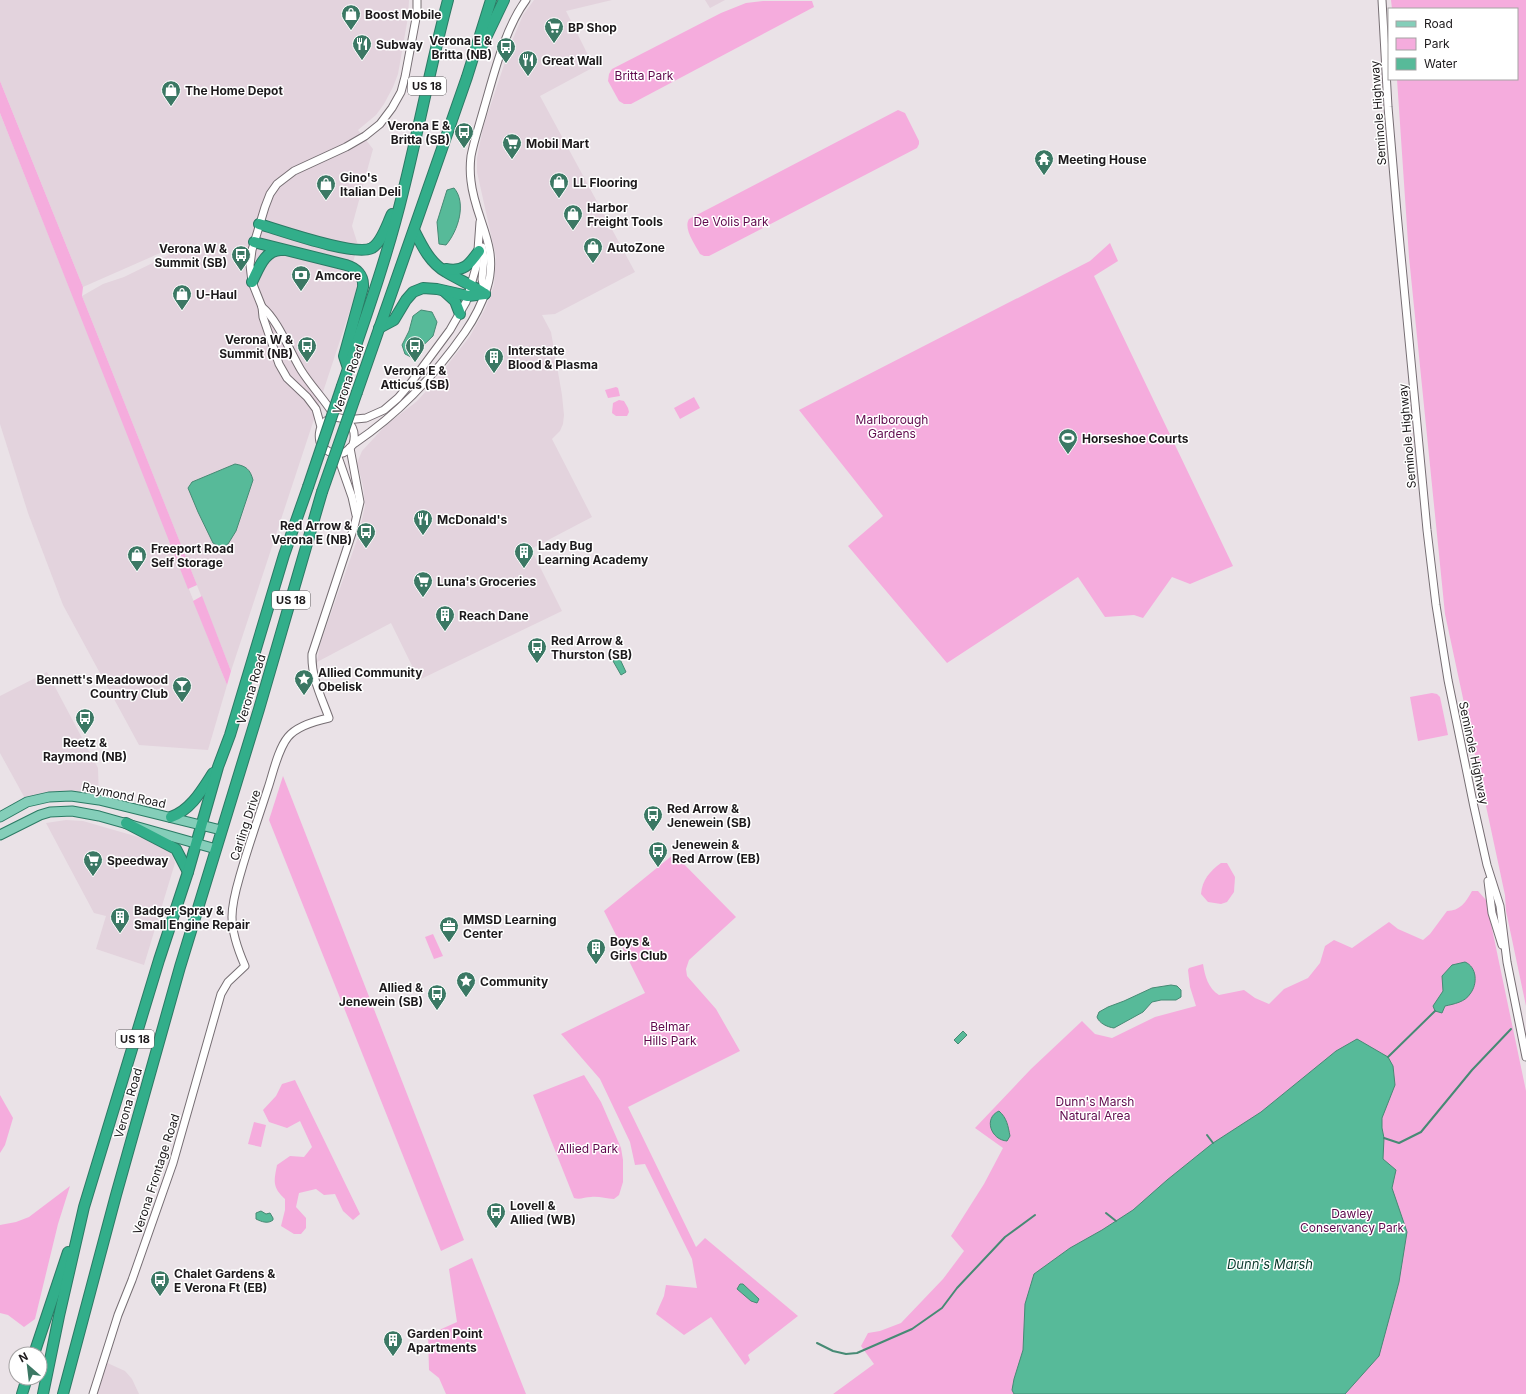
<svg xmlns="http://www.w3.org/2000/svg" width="1526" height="1394" font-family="Inter,sans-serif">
  <rect width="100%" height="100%" fill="#eae2e7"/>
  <g fill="#e3d3dd">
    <polygon points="0,0 409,0 408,17 398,74 393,87 384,104 376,115 358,130 373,149 352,226 358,245 351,269 358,281 354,298 231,671 82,296 103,284 124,277 169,255 167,250 83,287 0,81"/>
    <polygon points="534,0 612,0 566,11 594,67 540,96 635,272 555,314 542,315 551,332 562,395 564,415 563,424 560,431 552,439 592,517 531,549 562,611 419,680 391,623 317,662 320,645 329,619 358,537 365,506 363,486 357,463 362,451 386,425 416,402 431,386 470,336 485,309 494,285 496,257 477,172 477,158 483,128 512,41 523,15"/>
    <polygon points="705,0 725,0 710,8"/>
    <polygon points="0,113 227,685 208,750 139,745 63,605 28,513 0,424"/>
    <polygon points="47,672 98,768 99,800 71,796 27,802 0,753 0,696"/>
    <polygon points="66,820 83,821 159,843 170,851 173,857 175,863 144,965 96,949 106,916 94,913 46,823"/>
    <polygon points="103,1361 125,1371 132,1379 139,1394 93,1394"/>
  </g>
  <g fill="#f5acdd">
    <polygon points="1391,0 1526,0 1526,1006 1506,911 1505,895 1445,614 1409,257 1397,79 1517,79 1517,9 1392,9"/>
    <polygon points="763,1 812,1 814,7 631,104 624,104 619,101 608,81 609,74 612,69 721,13 746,3"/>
    <polygon points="0,81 83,287 82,296 197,585 188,589 0,113"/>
    <path d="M 898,110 L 905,113 L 919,141 L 919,144 L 917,148 L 709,256 L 704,256 L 700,254 C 695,244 683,229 689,219 Z"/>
    <polygon points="1110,243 1118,261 1094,276 1233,566 1190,584 1172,577 1143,618 1134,615 1105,617 1078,577 947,663 848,546 883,516 799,410 1090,261"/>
    <polygon points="616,387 618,388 620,396 608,398 605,390"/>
    <polygon points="694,397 700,408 680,419 674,408"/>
    <polygon points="619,400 624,401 628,408 629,412 627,416 616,416 612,413 613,403"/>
    <polygon points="202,596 231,671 227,685 193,601"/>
    <polygon points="1432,693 1437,694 1440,697 1448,735 1418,741 1410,697"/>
    <polygon points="283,776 464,1240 441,1251 269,820"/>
    <polygon points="674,854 736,917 689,960 686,969 687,976 716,1009 740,1051 628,1107 696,1247 705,1238 798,1316 748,1355 750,1360 745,1365 711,1317 684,1335 656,1314 664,1296 666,1285 697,1288 692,1259 645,1164 635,1165 630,1142 600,1079 561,1034 645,993 604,911"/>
    <path d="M 1221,863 L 1227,863 L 1235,877 L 1234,892 L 1227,902 L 1221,904 L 1208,902 L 1201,894 C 1202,880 1210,871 1221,863 Z"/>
    <path d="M 1472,891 L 1478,891 L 1486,900 L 1526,1091 L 1526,1394 L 833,1394 L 874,1364 L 861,1346 L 868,1333 L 880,1331 L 901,1323 L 943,1279 L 964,1251 L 951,1236 L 984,1184 L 1003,1148 L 975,1128 L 1031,1069 L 1082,1021 L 1095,1034 L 1112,1038 L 1155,1017 L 1196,1006 L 1190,987 L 1188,970 L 1189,968 L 1203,964 C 1205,976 1208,988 1219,995 L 1244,990 L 1255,998 L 1269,1004 L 1284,989 L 1308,978 L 1320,963 L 1325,946 L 1334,940 L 1352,948 L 1389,922 L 1398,929 L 1423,940 L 1430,934 L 1447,911 C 1460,911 1466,902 1472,891 Z"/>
    <polygon points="433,934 443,956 434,959 425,937"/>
    <path d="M 584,1075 L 601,1102 L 621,1148 L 623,1160 L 623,1182 L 619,1195 L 614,1199 C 606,1199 599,1196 591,1197 C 585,1197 580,1200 574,1198 L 533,1095 Z"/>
    <path d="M 295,1080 L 360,1214 L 353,1220 L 343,1211 L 335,1194 L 324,1195 L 316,1189 L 299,1193 L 296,1207 L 306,1218 L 306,1228 L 301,1234 L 294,1234 L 281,1226 L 285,1210 L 285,1199 C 272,1187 274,1181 277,1165 L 290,1156 L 304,1157 L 312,1147 L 300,1121 L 287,1128 L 269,1122 L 263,1110 L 276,1096 L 282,1084 Z"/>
    <polygon points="0,1095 13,1118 5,1145 0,1153"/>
    <polygon points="254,1122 266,1125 261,1147 248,1144"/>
    <polygon points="70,1186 58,1224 35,1319 24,1327 8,1315 0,1313 0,1225 16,1222 29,1217"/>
    <polygon points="472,1258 526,1394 446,1394 439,1378 429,1370 428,1335 457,1322 449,1269"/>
  </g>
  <g fill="#57ba99" stroke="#468a74">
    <path d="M 454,188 C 467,203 458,231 446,245 L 439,244 L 437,222 L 447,190 Z"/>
    <polygon points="421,310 432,312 437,322 433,336 411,357 405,354 402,345 409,331 413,316"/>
    <path d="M 235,464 C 246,466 250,469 253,480 L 236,531 L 228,544 L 222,548 L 213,543 L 198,512 L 188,488 L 192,482 Z"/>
    <polygon points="619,657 626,672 621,675 613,661"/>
    <path d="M 1465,962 C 1477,967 1478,984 1470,994 C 1465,1002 1454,1004 1445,1006 L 1442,1013 L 1435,1011 L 1433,1006 L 1443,991 L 1442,976 L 1452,965 Z"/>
    <path d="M 1171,985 L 1177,986 L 1181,990 L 1181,997 L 1176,1000 L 1161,1000 L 1152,1002 L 1143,1012 L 1114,1028 C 1107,1027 1099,1023 1097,1017 L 1099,1012 L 1108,1007 L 1124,1001 L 1152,988 Z"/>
    <polygon points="963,1031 967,1035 958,1044 954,1040"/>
    <polygon points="1357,1039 1388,1057 1393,1066 1395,1085 1382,1118 1382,1128 1384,1138 1383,1159 1396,1170 1392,1188 1407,1232 1399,1282 1379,1356 1345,1394 1014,1394 1012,1390 1014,1379 1023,1350 1025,1304 1034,1274 1070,1248 1102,1230 1133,1210 1167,1180 1213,1143 1261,1112 1336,1051"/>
    <path d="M 999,1111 C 1007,1118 1008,1126 1010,1136 L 1007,1141 C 991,1140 983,1118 999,1111 Z"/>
    <path d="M 261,1211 L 266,1214 L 270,1213 L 273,1218 L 273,1220 C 268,1224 262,1222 256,1219 L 256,1213 Z"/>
    <polygon points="740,1284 743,1284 759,1299 757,1303 751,1301 737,1289"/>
  </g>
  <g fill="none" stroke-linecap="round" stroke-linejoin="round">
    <g stroke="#468a74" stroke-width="2">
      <polyline points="1388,1057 1435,1011"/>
      <polyline points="1207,1135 1213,1143"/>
      <polyline points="1384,1138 1399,1143 1421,1132 1472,1070 1511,1029"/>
      <polyline points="1106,1213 1116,1221"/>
      <polyline points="817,1343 833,1351 846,1354 857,1353 912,1329 942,1308 957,1288 1005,1237 1035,1215"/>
    </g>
    <defs>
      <g id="minor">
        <polyline points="1382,0 1388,107 1397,213 1427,530 1436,605 1448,680 1474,807 1487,865 1500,906 1507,962 1526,1057"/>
        <polyline points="482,247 484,258 482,279 485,294"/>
        <path d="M 262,307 C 278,320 290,352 301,370 C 311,386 324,399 334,415"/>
        <polyline points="346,420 366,418 384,410 398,398 410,384 450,330 466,302 477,264 480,222"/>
        <polyline points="321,427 316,409 307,397 287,378 279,364 263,317 262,307 252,282 250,265 252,250 265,207 270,194 277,184 294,171 346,147 365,136 380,124 392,108 401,92 405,77 417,13 417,0"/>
        <path d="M 353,444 C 361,418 328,407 320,430 C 319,434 319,438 320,442 C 324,451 334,456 343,453 C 348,451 351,446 355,443 C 398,414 435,375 465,332 C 474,319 482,303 487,288 C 500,246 475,220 471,181 C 470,173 470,164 471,156 C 474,140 480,123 484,108 C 494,74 505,28 526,0"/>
        <polyline points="337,454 352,497 356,515"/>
        <polyline points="1488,881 1492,913 1502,945"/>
        <path d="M 93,1394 L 118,1315 L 132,1280 L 173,1163 L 221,994 L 228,982 L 245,966 C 238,950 232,934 232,917 C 232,901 237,886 241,872 C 249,844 259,816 268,788 C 273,773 278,749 288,737 C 297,726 315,721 329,718 C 321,696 311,677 312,654 L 354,527 L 360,502 L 350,448"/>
      </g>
      <g id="major">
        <polyline points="0,817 27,802 49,797 71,796 99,800 221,830"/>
        <polyline points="0,835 40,815 50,812 72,811 99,816 216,849"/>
      </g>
      <g id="highway">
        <polyline points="482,46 504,0"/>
        <path d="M 259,224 C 280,230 355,257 372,248 C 382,242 387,224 392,214"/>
        <path d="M 414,230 C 422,246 430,263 446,272 C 459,280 472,285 485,294"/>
        <path d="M 254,242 L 346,265 C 356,268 364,275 363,287 L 344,356 L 348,368"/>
        <path d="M 446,269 C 464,272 469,265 479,251"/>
        <path d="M 252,282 C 258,270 265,248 283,250"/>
        <polyline points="444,291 455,301 460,314"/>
        <polyline points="379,328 394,320 406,300 413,292 423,288 437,289 468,296 485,294"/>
        <path d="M 342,386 C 364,322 387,258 403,192 C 419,128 431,64 448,0"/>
        <polyline points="357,392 467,77 491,0"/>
        <path d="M 171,817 C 191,810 202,790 213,773"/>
        <polyline points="126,823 176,849 188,872"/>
        <polyline points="34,1354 68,1252"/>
        <polyline points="22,1394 27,1378"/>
        <polyline points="43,1394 59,1316 84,1207 159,960 188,872 218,767 230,735 284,555 308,487"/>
        <polyline points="63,1394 116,1195 180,967 259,709 322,492"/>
      </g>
    </defs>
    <use href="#minor" stroke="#766e73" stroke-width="9"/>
    <use href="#major" stroke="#2b7a64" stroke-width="11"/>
    <use href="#highway" stroke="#2b7a64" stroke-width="12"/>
    <use href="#minor" stroke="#fff" stroke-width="7"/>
    <use href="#major" stroke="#84ceb9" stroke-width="9"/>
    <use href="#highway" stroke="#32ae8a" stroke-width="10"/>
    <defs>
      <g id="highway-bridge">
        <polyline points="308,487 342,386"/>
        <polyline points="322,492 357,392"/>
      </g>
    </defs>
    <use href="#highway-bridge" stroke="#2b7a64" stroke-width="12" stroke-linecap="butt"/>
    <use href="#highway-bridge" stroke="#32ae8a" stroke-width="10"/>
  </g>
  <defs>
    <symbol id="shop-pin" viewBox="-11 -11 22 30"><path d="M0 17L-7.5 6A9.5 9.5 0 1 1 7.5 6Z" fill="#3b7864" stroke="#fff"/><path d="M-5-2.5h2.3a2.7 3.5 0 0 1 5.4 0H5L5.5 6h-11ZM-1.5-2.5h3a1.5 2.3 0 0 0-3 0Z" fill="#fff"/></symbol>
    <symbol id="supermarket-pin" viewBox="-11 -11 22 30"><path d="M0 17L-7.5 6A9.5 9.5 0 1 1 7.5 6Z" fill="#3b7864" stroke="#fff"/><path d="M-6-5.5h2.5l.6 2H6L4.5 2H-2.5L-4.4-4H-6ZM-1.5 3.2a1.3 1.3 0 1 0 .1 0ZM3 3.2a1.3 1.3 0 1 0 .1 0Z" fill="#fff"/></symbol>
    <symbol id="restaurant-pin" viewBox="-11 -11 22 30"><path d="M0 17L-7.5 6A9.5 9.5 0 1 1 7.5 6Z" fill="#3b7864" stroke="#fff"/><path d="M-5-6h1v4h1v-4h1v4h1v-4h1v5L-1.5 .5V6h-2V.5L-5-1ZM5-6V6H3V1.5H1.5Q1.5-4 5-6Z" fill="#fff"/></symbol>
    <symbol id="bus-pin" viewBox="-11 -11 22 30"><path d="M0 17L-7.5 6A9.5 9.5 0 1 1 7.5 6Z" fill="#3b7864" stroke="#fff"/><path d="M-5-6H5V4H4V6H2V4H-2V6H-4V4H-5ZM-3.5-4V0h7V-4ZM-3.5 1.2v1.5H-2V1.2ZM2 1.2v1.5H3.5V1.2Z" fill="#fff"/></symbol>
    <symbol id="temple-pin" viewBox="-11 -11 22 30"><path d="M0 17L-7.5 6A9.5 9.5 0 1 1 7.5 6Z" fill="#3b7864" stroke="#fff"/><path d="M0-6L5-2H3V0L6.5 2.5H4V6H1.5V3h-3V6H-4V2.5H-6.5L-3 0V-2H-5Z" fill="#fff"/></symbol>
    <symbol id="bank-pin" viewBox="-11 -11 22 30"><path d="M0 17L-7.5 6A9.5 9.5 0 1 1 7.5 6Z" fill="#3b7864" stroke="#fff"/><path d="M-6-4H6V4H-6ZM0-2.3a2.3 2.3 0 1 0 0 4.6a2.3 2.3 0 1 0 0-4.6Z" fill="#fff"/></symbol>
    <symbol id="building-pin" viewBox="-11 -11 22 30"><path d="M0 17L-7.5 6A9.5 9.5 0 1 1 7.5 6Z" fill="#3b7864" stroke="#fff"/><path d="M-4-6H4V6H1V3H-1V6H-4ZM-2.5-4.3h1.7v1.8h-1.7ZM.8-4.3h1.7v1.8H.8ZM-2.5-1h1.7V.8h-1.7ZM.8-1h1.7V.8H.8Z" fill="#fff"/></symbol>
    <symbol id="stadium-pin" viewBox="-11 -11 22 30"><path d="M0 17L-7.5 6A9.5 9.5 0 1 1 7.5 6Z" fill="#3b7864" stroke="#fff"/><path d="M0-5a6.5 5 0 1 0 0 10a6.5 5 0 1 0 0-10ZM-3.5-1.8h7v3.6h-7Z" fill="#fff"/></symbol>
    <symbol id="sight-pin" viewBox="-11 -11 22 30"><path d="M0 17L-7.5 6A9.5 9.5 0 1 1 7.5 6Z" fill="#3b7864" stroke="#fff"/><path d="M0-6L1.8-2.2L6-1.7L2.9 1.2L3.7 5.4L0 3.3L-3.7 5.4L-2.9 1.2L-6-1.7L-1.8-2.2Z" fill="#fff"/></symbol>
    <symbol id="bar-pin" viewBox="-11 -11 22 30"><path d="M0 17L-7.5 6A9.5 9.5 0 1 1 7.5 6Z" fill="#3b7864" stroke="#fff"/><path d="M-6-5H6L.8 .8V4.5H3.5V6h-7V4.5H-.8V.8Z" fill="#fff"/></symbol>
    <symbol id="office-pin" viewBox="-11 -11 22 30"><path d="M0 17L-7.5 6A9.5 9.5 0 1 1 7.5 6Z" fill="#3b7864" stroke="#fff"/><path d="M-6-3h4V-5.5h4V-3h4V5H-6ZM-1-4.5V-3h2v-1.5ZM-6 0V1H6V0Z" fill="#fff"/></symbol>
  </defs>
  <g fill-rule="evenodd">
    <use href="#shop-pin" x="340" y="3" width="22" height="30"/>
    <use href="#supermarket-pin" x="543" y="16" width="22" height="30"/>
    <use href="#restaurant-pin" x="351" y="33" width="22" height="30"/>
    <use href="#bus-pin" x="495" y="36" width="22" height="30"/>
    <use href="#restaurant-pin" x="517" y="49" width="22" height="30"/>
    <use href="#shop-pin" x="160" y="79" width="22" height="30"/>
    <use href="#bus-pin" x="453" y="121" width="22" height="30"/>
    <use href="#supermarket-pin" x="501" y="132" width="22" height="30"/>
    <use href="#temple-pin" x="1033" y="148" width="22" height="30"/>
    <use href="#shop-pin" x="548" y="171" width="22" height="30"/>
    <use href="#shop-pin" x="315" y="173" width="22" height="30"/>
    <use href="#shop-pin" x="562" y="203" width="22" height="30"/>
    <use href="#shop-pin" x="582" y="236" width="22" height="30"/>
    <use href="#bus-pin" x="230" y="244" width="22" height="30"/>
    <use href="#bank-pin" x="290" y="264" width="22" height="30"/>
    <use href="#shop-pin" x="171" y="283" width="22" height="30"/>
    <use href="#bus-pin" x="296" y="335" width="22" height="30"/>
    <use href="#bus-pin" x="404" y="335" width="22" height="30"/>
    <use href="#building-pin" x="483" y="346" width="22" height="30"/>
    <use href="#stadium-pin" x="1057" y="427" width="22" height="30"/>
    <use href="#restaurant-pin" x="412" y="508" width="22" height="30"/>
    <use href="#bus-pin" x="355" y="521" width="22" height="30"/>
    <use href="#building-pin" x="513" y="541" width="22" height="30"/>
    <use href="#shop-pin" x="126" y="544" width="22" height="30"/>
    <use href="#supermarket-pin" x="412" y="570" width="22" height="30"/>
    <use href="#building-pin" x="434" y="604" width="22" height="30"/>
    <use href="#bus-pin" x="526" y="636" width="22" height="30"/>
    <use href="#sight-pin" x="293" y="668" width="22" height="30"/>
    <use href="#bar-pin" x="171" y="675" width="22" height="30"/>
    <use href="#bus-pin" x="74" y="707" width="22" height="30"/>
    <use href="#bus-pin" x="642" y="804" width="22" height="30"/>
    <use href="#bus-pin" x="647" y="840" width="22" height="30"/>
    <use href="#supermarket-pin" x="82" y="849" width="22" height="30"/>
    <use href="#building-pin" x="109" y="906" width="22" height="30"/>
    <use href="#office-pin" x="438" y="915" width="22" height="30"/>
    <use href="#building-pin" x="585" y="937" width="22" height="30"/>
    <use href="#sight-pin" x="455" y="970" width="22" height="30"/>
    <use href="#bus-pin" x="426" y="983" width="22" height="30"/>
    <use href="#bus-pin" x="485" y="1201" width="22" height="30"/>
    <use href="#bus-pin" x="149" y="1269" width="22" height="30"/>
    <use href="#building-pin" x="382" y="1329" width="22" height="30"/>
  </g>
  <g text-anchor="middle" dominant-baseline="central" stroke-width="3" stroke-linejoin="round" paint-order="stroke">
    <g fill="#fff" stroke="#615f60" stroke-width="1">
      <rect x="408" y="77" width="38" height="18" rx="3"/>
      <rect x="272" y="591" width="38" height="18" rx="3"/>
      <rect x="116" y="1030" width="38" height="18" rx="3"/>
    </g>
    <g font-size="11" font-weight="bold" fill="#1d1a1c">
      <text x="427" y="86">US 18</text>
      <text x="291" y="600">US 18</text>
      <text x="135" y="1039">US 18</text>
    </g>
    <g font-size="12" font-weight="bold" fill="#1d1a1c" stroke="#fff" text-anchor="start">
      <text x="365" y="14">Boost Mobile</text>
      <text x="568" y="27">BP Shop</text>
      <text x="492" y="40" text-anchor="end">Verona E &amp;<tspan x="492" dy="14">Britta (NB)</tspan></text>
      <text x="376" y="44">Subway</text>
      <text x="542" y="60">Great Wall</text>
      <text x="185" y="90">The Home Depot</text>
      <text x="450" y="125" text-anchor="end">Verona E &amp;<tspan x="450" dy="14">Britta (SB)</tspan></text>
      <text x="526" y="143">Mobil Mart</text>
      <text x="1058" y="159">Meeting House</text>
      <text x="340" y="177">Gino's<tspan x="340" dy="14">Italian Deli</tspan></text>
      <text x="573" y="182">LL Flooring</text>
      <text x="587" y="207">Harbor<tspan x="587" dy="14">Freight Tools</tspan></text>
      <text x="607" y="247">AutoZone</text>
      <text x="227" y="248" text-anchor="end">Verona W &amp;<tspan x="227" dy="14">Summit (SB)</tspan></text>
      <text x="315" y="275">Amcore</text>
      <text x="196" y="294">U-Haul</text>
      <text x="293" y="339" text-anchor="end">Verona W &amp;<tspan x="293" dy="14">Summit (NB)</tspan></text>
      <text x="508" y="350">Interstate<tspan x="508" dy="14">Blood &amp; Plasma</tspan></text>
      <text x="415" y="370" text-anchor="middle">Verona E &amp;<tspan x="415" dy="14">Atticus (SB)</tspan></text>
      <text x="1082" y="438">Horseshoe Courts</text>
      <text x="437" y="519">McDonald's</text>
      <text x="352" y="525" text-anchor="end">Red Arrow &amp;<tspan x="352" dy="14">Verona E (NB)</tspan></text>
      <text x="538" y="545">Lady Bug<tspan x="538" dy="14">Learning Academy</tspan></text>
      <text x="151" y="548">Freeport Road<tspan x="151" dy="14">Self Storage</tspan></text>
      <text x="437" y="581">Luna's Groceries</text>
      <text x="459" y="615">Reach Dane</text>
      <text x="551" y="640">Red Arrow &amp;<tspan x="551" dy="14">Thurston (SB)</tspan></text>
      <text x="318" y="672">Allied Community<tspan x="318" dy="14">Obelisk</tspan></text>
      <text x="168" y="679" text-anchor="end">Bennett's Meadowood<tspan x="168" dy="14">Country Club</tspan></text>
      <text x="85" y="742" text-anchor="middle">Reetz &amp;<tspan x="85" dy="14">Raymond (NB)</tspan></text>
      <text x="667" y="808">Red Arrow &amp;<tspan x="667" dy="14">Jenewein (SB)</tspan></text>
      <text x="672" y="844">Jenewein &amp;<tspan x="672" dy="14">Red Arrow (EB)</tspan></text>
      <text x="107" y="860">Speedway</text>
      <text x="134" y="910">Badger Spray &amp;<tspan x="134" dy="14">Small Engine Repair</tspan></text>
      <text x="463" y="919">MMSD Learning<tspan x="463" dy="14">Center</tspan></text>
      <text x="610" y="941">Boys &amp;<tspan x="610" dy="14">Girls Club</tspan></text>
      <text x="480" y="981">Community</text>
      <text x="423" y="987" text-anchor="end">Allied &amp;<tspan x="423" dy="14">Jenewein (SB)</tspan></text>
      <text x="510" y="1205">Lovell &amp;<tspan x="510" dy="14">Allied (WB)</tspan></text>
      <text x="174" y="1273">Chalet Gardens &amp;<tspan x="174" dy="14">E Verona Ft (EB)</tspan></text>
      <text x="407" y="1333">Garden Point<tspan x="407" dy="14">Apartments</tspan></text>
    </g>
    <g font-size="12" fill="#5f084c" stroke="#fff">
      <text x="644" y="75">Britta Park</text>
      <text x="731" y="221">De Volis Park</text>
      <text x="892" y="419">Marlborough<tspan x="892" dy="14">Gardens</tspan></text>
      <text x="670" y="1026">Belmar<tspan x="670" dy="14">Hills Park</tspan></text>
      <text x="1095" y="1101">Dunn's Marsh<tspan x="1095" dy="14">Natural Area</tspan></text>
      <text x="588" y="1148">Allied Park</text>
      <text x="1352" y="1213">Dawley<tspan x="1352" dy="14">Conservancy Park</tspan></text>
    </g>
    <g font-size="12" fill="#1d1a1c" stroke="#fff">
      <text transform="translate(1378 113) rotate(-94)">Seminole Highway</text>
      <text transform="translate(348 379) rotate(-71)">Verona Road</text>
      <text transform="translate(1407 436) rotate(-95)">Seminole Highway</text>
      <text transform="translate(251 689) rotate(-73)">Verona Road</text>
      <text transform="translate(1474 753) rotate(78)">Seminole Highway</text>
      <text transform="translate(124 795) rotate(12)">Raymond Road</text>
      <text transform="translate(245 825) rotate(-72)">Carling Drive</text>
      <text transform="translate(128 1103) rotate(-74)">Verona Road</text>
      <text transform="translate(156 1174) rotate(-72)">Verona Frontage Road</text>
    </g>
    <g font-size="13" font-style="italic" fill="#0a382b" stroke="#fff">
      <text x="1270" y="1264">Dunn's Marsh</text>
    </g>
  </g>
  <rect x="1388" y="8" width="130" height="72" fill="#ffffff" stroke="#a5a3a4"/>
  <rect x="1396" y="21" width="20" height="6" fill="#84ceb9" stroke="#a5a3a4"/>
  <text x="1424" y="28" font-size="12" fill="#1d1a1c">Road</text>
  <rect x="1396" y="38" width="20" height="12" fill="#f5acdd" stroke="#a5a3a4"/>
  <text x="1424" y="48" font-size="12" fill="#1d1a1c">Park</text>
  <rect x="1396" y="58" width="20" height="12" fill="#57ba99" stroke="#a5a3a4"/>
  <text x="1424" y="68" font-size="12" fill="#1d1a1c">Water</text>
  <g transform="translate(28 1366) rotate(332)"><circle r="19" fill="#ffffff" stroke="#a5a3a4"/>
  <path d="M0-3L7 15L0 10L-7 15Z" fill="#3b7864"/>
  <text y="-6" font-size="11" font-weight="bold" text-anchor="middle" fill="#1d1a1c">N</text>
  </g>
</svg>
